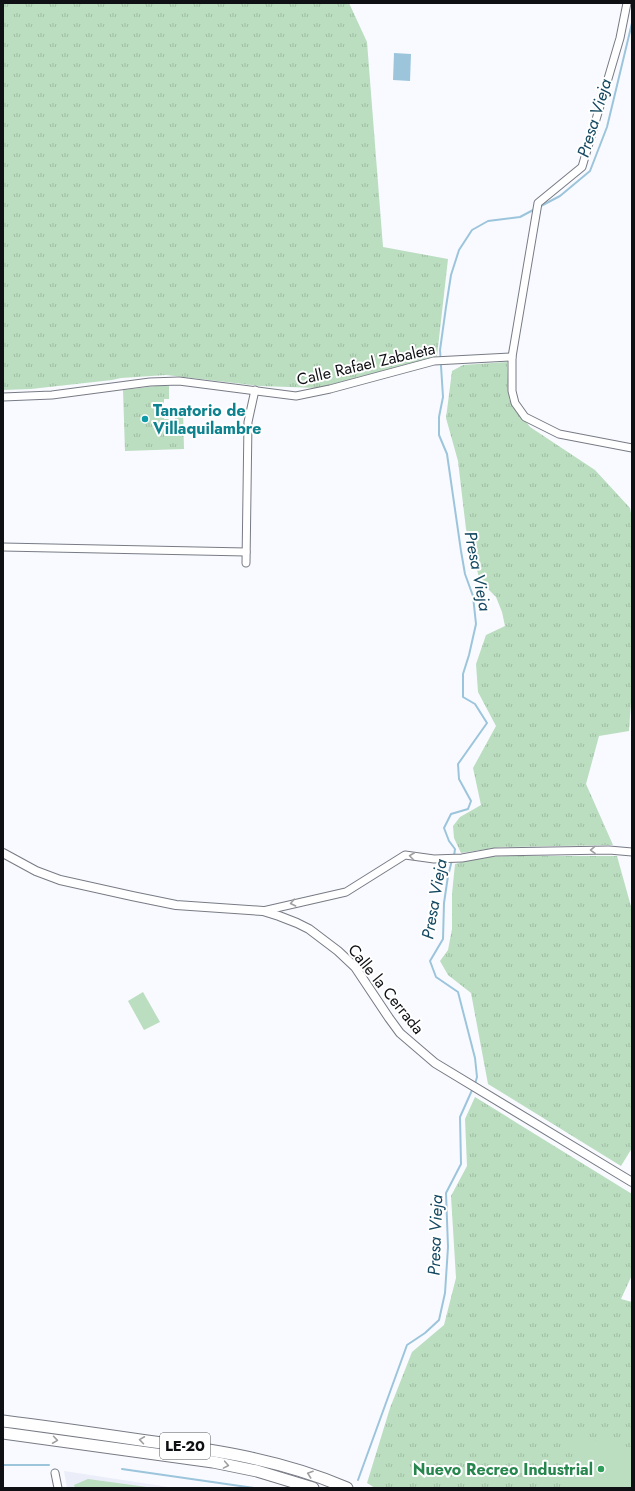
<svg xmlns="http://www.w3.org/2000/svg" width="635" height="1491" font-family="Jost,sans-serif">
  <defs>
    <pattern id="grass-tufts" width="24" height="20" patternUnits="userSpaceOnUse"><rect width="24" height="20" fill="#bbddc0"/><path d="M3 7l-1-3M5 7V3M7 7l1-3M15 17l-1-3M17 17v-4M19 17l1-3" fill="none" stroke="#a0bda4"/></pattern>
  </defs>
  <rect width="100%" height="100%" fill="#f8faff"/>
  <polygon fill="#ebedf8" points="64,1471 175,1488 67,1488"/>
  <g fill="url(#grass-tufts)">
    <polygon points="3,3 349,3 367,42 383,247 448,259 437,356 318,388 260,386 166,375 121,378 112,380 31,389 3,390"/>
    <polygon points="507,362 509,399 530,427 595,470 630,508 632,519 632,687 629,731 599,736 586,784 613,845 501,847 461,853 454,838 453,826 460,817 481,805 473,768 496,726 478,692 476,664 486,635 505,626 502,612 496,597 480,581 466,529 458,461 446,418 452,371 463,365"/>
    <polygon points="156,386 169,386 169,399 164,399 164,419 175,419 175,410 183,410 184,449 125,451 123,390"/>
    <polygon points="512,856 617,856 632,910 632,1148 621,1166 488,1084 471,993 448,975 440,961 448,950 452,929 452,894 455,864 482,857"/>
    <polygon points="475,1097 632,1194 632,1275 621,1299 632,1302 632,1451 564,1488 375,1488 367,1483 390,1408 412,1352 444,1325 456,1278 451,1196 467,1166 465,1119"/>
  </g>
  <g fill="#bbddc0">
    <polygon points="143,992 160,1022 144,1030 128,1001"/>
    <polygon points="579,1436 632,1450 632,1488 564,1488"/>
    <polygon points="88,1479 154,1488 75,1488 74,1485"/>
  </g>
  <polygon fill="#9cc5db" points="394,53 411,54 410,81 393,80"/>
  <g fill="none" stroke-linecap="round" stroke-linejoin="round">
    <g stroke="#9cc5db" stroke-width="2">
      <polyline points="539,207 560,196 590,171 607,127 632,23"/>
      <polyline points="454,856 455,849 449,841 444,828 451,814 468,809 471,801 459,779 458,764 487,723 475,704 463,697 463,674 469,655 476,624 473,596 465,574 461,551 447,454 439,435 439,417 443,397 440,350 446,307 451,275 459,250 472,230 488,221 520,217 535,209"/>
      <polyline points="452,860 448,876 444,903 443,939 430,961 436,977 458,992 475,1058 477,1077 475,1084"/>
      <polyline points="3,1465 49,1465"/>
      <polyline points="122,1469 254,1488"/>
      <polyline points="358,1480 407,1345 425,1333 439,1320 445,1293 448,1247 446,1193 461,1164 460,1117 473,1088"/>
    </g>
    <defs>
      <g id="minor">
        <polyline points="627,3 620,38 582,167 538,203 512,357 512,391 515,403 525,417 559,434 632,448"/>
        <polyline points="3,397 52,395 150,382 179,381 296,396 330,389 434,361 512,357"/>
        <polyline points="3,547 246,552"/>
        <polyline points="246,563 248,422 255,390"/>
        <polyline points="263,911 346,892 405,855 434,859 462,858 495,852 609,850 632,852"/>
        <polyline points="55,1473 58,1488"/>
      </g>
      <polyline id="tertiary" points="3,853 36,871 60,880 132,896 176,905 263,911 279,916 297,923 309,929 338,951 355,967 389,1018 400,1033 435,1063 632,1182"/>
      <g id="trunk">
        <path d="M 3,1421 C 51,1427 99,1434 147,1441 C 215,1450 283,1460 347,1488"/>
        <polyline points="3,1433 213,1462 257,1471 313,1488"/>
      </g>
    </defs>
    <use href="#minor" stroke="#787b85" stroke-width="9"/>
    <use href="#tertiary" stroke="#787b85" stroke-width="10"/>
    <use href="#trunk" stroke="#787b85" stroke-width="13"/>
    <use href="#minor" stroke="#fff" stroke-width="7"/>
    <use href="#tertiary" stroke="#fff" stroke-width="8"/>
    <use href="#trunk" stroke="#fff" stroke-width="11"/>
  </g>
  <defs><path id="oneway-chevron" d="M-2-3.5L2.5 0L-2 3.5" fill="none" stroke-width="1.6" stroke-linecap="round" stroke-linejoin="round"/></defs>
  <g stroke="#9f9fa1">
    <use href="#oneway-chevron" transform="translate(593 850) rotate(179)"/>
    <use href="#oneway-chevron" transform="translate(412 856) rotate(-173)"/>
    <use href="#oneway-chevron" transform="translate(293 903) rotate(168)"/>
    <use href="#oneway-chevron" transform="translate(55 1440) rotate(8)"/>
    <use href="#oneway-chevron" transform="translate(142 1440) rotate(-172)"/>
    <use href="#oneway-chevron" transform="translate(226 1465) rotate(10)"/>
    <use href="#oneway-chevron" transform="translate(310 1474) rotate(-161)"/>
  </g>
  <circle fill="#0f9aa8" stroke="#fff" stroke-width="1.5" cx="145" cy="419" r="4"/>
  <circle fill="#2e9e5b" stroke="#fff" stroke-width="1.5" cx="601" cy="1469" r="4"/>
  <g text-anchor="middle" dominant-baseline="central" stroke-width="4" stroke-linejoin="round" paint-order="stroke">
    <rect fill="#fff" stroke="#57585a" stroke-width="1" x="160" y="1433" width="50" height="26" rx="3"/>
    <g font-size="15" font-weight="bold" fill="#0f1014">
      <text x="185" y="1446">LE-20</text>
    </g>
    <g font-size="16" fill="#0f1014" stroke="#fff">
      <text transform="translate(366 364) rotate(-13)">Calle Rafael Zabaleta</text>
      <text transform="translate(386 989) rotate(51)">Calle la Cerrada</text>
    </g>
    <g font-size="16" font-weight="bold" fill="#0d838f" stroke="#fff" text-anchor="start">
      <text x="153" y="410">Tanatorio de<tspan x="153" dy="18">Villaquilambre</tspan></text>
    </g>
    <g font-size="16" font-weight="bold" fill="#27864d" stroke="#fff" text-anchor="end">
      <text x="593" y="1469">Nuevo Recreo Industrial</text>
    </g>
    <g font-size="17" font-style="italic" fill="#154961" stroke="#fff">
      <text transform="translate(594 118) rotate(-73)">Presa Vieja</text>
      <text transform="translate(478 571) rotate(79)">Presa Vieja</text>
      <text transform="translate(434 899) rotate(-80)">Presa Vieja</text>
      <text transform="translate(435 1235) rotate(-88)">Presa Vieja</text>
    </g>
  </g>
  <rect width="635" height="1491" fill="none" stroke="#0f1014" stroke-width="8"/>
</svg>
